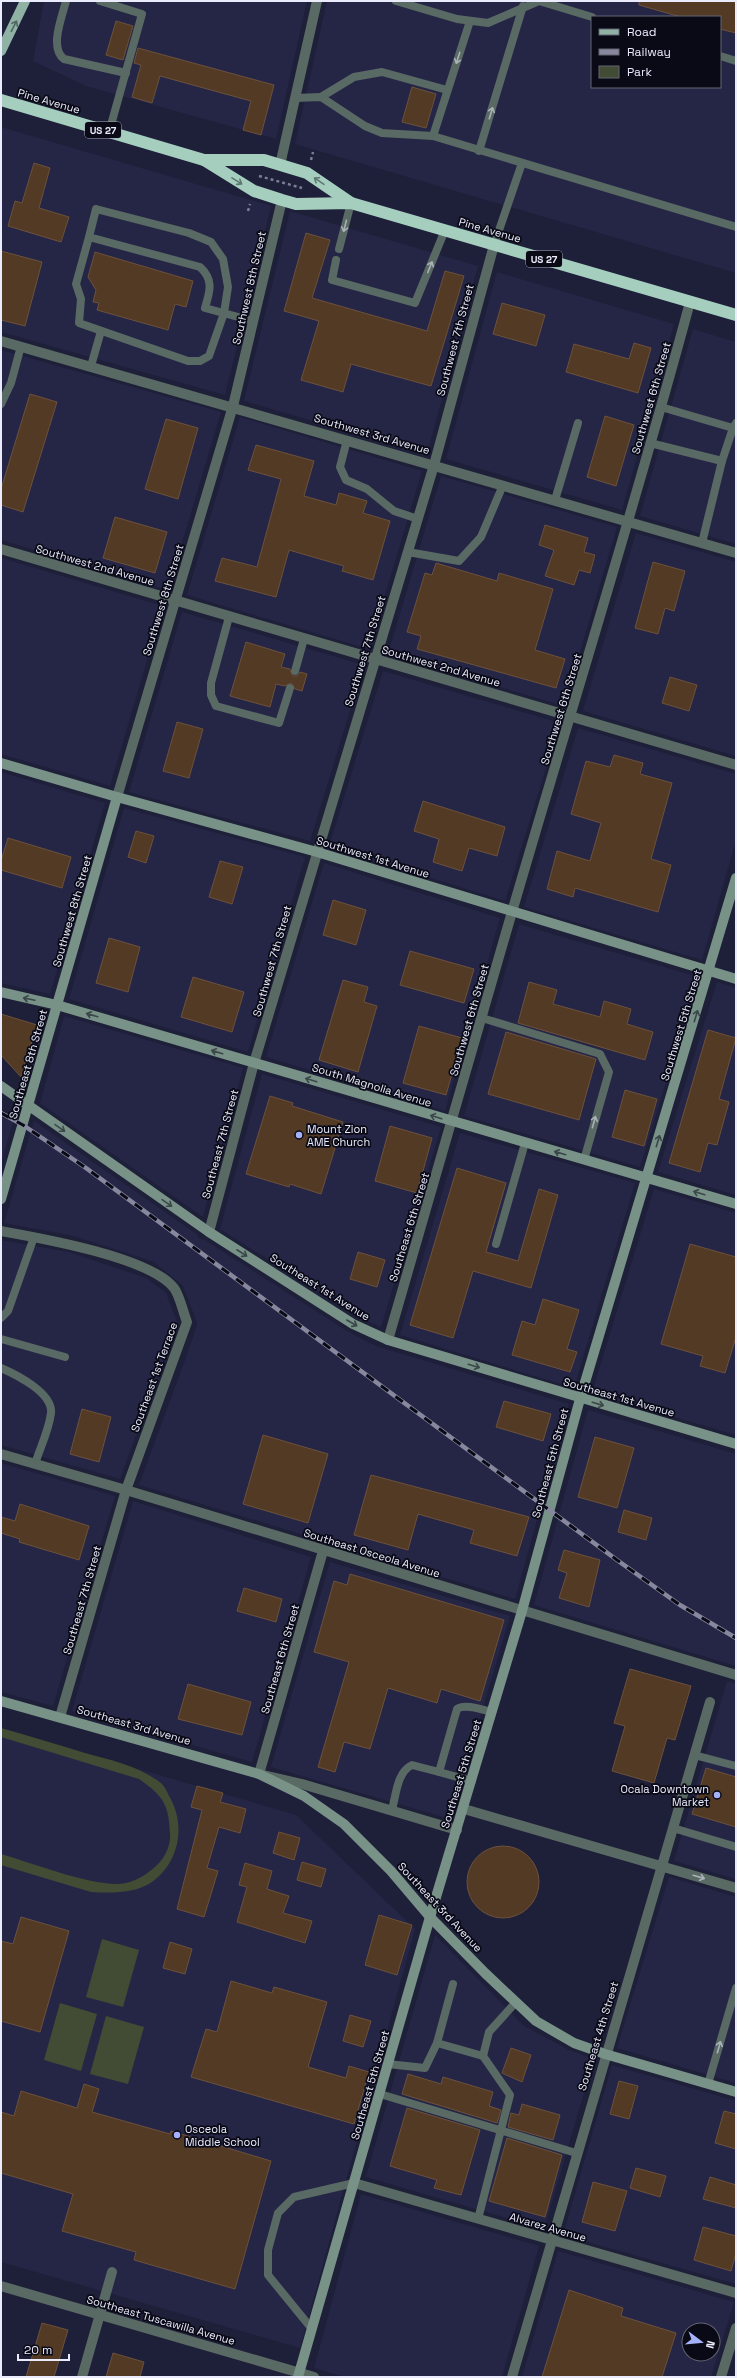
<svg xmlns="http://www.w3.org/2000/svg" width="737" height="2378" font-family="'Space Grotesk',sans-serif">
  <rect width="100%" height="100%" fill="#1e1f38"/>
  <g fill="#252646" fill-rule="evenodd">
    <polygon points="44,1 307,1 276,139 86,86 33,61"/>
    <path d="M 327,1 L 736,1 L 736,273 L 295,144 ZM 592,17 L 720,17 L 720,87 L 592,87 Z"/>
    <polygon points="1,127 271,206 225,395 1,332"/>
    <polygon points="290,211 478,266 427,454 244,401"/>
    <polygon points="497,272 674,324 622,510 446,459"/>
    <polygon points="693,329 736,342 736,544 640,516"/>
    <polygon points="1,350 221,412 168,590 1,540"/>
    <polygon points="240,417 422,471 369,649 187,595"/>
    <polygon points="441,476 617,527 564,706 388,654"/>
    <polygon points="636,533 736,562 736,756 583,711"/>
    <polygon points="1,558 163,606 110,786 1,754"/>
    <polygon points="182,612 364,665 310,841 129,792"/>
    <polygon points="383,671 560,723 505,901 329,846"/>
    <polygon points="578,728 736,774 736,840 702,960 524,907"/>
    <polygon points="1,772 105,803 50,994 1,983"/>
    <polygon points="124,808 305,857 248,1052 69,999"/>
    <polygon points="324,863 500,918 445,1111 266,1057"/>
    <polygon points="519,924 698,977 640,1167 464,1116"/>
    <polygon points="717,982 736,988 736,1195 658,1172"/>
    <polygon points="64,1016 243,1068 203,1217 40,1103"/>
    <polygon points="262,1074 441,1127 381,1327 357,1316 220,1229"/>
    <polygon points="16,1107 17,1108 1,1164 1,1114 11,1122"/>
    <polygon points="34,1121 198,1235 198,1238 205,1240 347,1331 376,1346 569,1404 515,1599 139,1485 185,1360 197,1325 196,1320 183,1286 154,1262 74,1236 4,1223"/>
    <polygon points="460,1133 635,1183 574,1388 400,1335"/>
    <polygon points="654,1189 736,1213 736,1435 592,1393"/>
    <polygon points="1,1240 69,1252 146,1278 166,1293 177,1322 120,1479 1,1445"/>
    <polygon points="588,1410 736,1454 736,1666 534,1605"/>
    <polygon points="1,1463 115,1496 53,1706 1,1692"/>
    <polygon points="133,1501 311,1557 252,1762 72,1711"/>
    <polygon points="330,1562 510,1616 450,1819 271,1767"/>
    <polygon points="727,1681 736,1684 736,1879 674,1861"/>
    <polygon points="1,1729 296,1815 415,1929 300,2348 1,2262"/>
    <polygon points="669,1877 736,1897 736,2083 617,2048"/>
    <polygon points="435,1935 524,2026 569,2050 594,2059 544,2229 366,2177"/>
    <polygon points="612,2065 736,2101 736,2284 563,2235"/>
    <polygon points="361,2194 539,2246 502,2377 345,2377 314,2368"/>
    <path d="M 558,2251 L 734,2302 L 711,2377 L 522,2377 ZM 689,2330 L 713,2330 L 713,2354 L 689,2354 Z"/>
  </g>
  <g fill="#424b33">
    <path d="M 1,1728 C 29,1736 57,1744 85,1753 C 111,1760 139,1766 161,1783 C 164,1786 167,1791 169,1796 C 186,1824 180,1862 152,1882 C 134,1894 111,1893 91,1892 L 1,1865 L 1,1854 C 32,1863 88,1885 119,1884 C 134,1883 146,1875 156,1866 C 165,1858 171,1845 170,1834 C 169,1804 163,1796 139,1779 L 1,1737 Z"/>
    <polygon points="102,1939 139,1950 123,2007 86,1997"/>
    <polygon points="60,2003 97,2014 81,2071 44,2060"/>
    <polygon points="106,2016 144,2027 128,2084 90,2074"/>
  </g>
  <g fill="#533a25" stroke="#6c513c">
    <polygon points="639,1 736,1 736,33 720,29 720,17 681,17 639,5"/>
    <polygon points="116,21 133,26 123,60 106,55"/>
    <polygon points="138,48 274,85 261,135 243,130 251,101 160,76 152,103 132,97 141,65 134,63"/>
    <polygon points="412,87 436,94 426,128 402,122"/>
    <polygon points="34,163 50,168 39,208 69,217 61,242 8,226 15,201 22,203"/>
    <polygon points="306,233 330,240 312,298 427,331 445,271 464,276 431,386 351,364 343,392 301,380 319,321 284,311"/>
    <polygon points="1,251 42,262 25,326 1,320"/>
    <polygon points="95,252 193,281 186,307 175,304 168,330 97,310 99,303 93,302 96,290 88,277"/>
    <polygon points="502,303 545,315 536,346 493,334"/>
    <polygon points="634,343 651,348 638,393 566,372 574,344 629,359"/>
    <polygon points="30,394 57,402 23,512 1,505 1,489"/>
    <polygon points="605,416 634,425 616,486 587,477"/>
    <polygon points="166,419 198,428 178,499 145,489"/>
    <polygon points="256,445 314,461 304,496 336,505 339,493 367,501 363,513 390,521 373,580 342,571 344,566 289,550 276,597 215,581 222,558 257,567 281,479 248,470"/>
    <polygon points="115,517 167,532 155,573 103,558"/>
    <polygon points="545,525 588,538 584,552 595,555 590,573 579,570 574,585 545,576 554,550 539,545"/>
    <polygon points="653,562 685,571 674,611 665,608 658,634 635,628"/>
    <polygon points="436,563 497,581 499,573 553,589 535,650 565,659 556,688 417,649 421,636 407,632 425,573 432,575"/>
    <polygon points="246,642 285,654 281,667 290,669 293,676 297,676 300,672 307,674 302,691 295,689 291,683 285,686 276,684 270,707 230,696"/>
    <polygon points="670,677 697,685 689,711 662,703"/>
    <polygon points="177,722 203,729 189,778 163,771"/>
    <polygon points="614,755 643,763 640,774 672,783 651,859 671,865 658,912 575,888 573,897 547,889 557,851 590,861 601,823 571,814 586,761 610,767"/>
    <polygon points="423,801 505,827 497,856 469,848 462,871 433,862 439,839 414,831"/>
    <polygon points="136,831 154,836 146,863 128,857"/>
    <polygon points="8,838 71,857 62,888 1,870 1,861"/>
    <polygon points="220,861 243,867 232,904 209,897"/>
    <polygon points="333,900 366,910 356,945 323,935"/>
    <polygon points="109,938 140,947 128,992 96,983"/>
    <polygon points="410,951 474,969 464,1003 400,985"/>
    <polygon points="193,977 244,992 232,1032 181,1017"/>
    <polygon points="343,980 368,987 364,1002 377,1006 358,1072 319,1060"/>
    <polygon points="529,982 557,990 553,1004 600,1017 604,1001 631,1009 627,1024 653,1032 645,1060 518,1023"/>
    <polygon points="1,1014 37,1025 21,1077 1,1055"/>
    <polygon points="419,1026 462,1038 446,1095 403,1083"/>
    <polygon points="708,1030 736,1038 719,1099 729,1102 717,1145 708,1143 700,1172 669,1163"/>
    <polygon points="506,1032 596,1059 579,1120 488,1094"/>
    <polygon points="625,1090 657,1099 644,1146 612,1137"/>
    <polygon points="270,1096 293,1103 292,1106 343,1122 321,1194 290,1184 289,1187 246,1174"/>
    <polygon points="390,1126 432,1138 417,1193 375,1181"/>
    <polygon points="457,1168 506,1183 486,1252 518,1261 539,1189 558,1195 531,1288 473,1271 453,1338 410,1325"/>
    <polygon points="690,1244 736,1257 736,1337 725,1373 700,1366 703,1356 661,1344"/>
    <polygon points="358,1252 385,1260 377,1287 350,1279"/>
    <polygon points="543,1299 579,1310 567,1349 577,1352 570,1372 512,1355 522,1321 535,1325"/>
    <polygon points="504,1401 551,1414 543,1441 496,1427"/>
    <polygon points="82,1409 111,1417 99,1462 70,1454"/>
    <polygon points="263,1435 328,1454 308,1523 243,1504"/>
    <polygon points="595,1437 634,1448 617,1508 578,1497"/>
    <polygon points="371,1475 529,1517 517,1556 470,1543 474,1530 418,1514 408,1550 354,1535"/>
    <polygon points="20,1504 89,1526 79,1560 19,1542 20,1539 1,1533 1,1517 15,1521"/>
    <polygon points="624,1510 652,1518 646,1540 618,1532"/>
    <polygon points="564,1550 600,1560 589,1607 559,1598 567,1573 558,1570"/>
    <polygon points="350,1574 504,1620 480,1701 441,1689 437,1703 388,1688 370,1749 344,1742 335,1772 318,1767 349,1662 314,1652 334,1581 347,1585"/>
    <polygon points="244,1588 282,1599 276,1622 237,1611"/>
    <polygon points="630,1669 691,1686 675,1740 667,1738 654,1783 612,1771 625,1726 614,1723"/>
    <polygon points="188,1684 251,1702 242,1735 178,1719"/>
    <polygon points="706,1768 736,1777 736,1827 692,1814"/>
    <polygon points="197,1786 223,1793 220,1802 246,1809 240,1833 219,1827 207,1868 218,1871 204,1917 177,1909 202,1810 191,1807"/>
    <polygon points="279,1832 300,1838 294,1860 273,1853"/>
    <circle cx="503" cy="1882" r="36"/>
    <polygon points="302,1862 326,1869 321,1887 297,1880"/>
    <polygon points="245,1863 272,1871 267,1889 289,1896 283,1913 312,1921 305,1943 237,1922 247,1887 239,1885"/>
    <polygon points="379,1915 412,1925 397,1975 365,1965"/>
    <polygon points="21,1917 69,1931 40,2032 1,2021 1,1941 13,1944"/>
    <polygon points="170,1942 192,1949 185,1974 163,1968"/>
    <polygon points="231,1981 272,1993 274,1987 327,2002 308,2067 346,2078 349,2066 369,2072 354,2124 191,2077 206,2029 217,2032"/>
    <polygon points="350,2015 371,2021 363,2047 343,2041"/>
    <polygon points="511,2048 531,2055 522,2082 502,2073"/>
    <polygon points="408,2074 441,2084 443,2077 493,2092 489,2106 501,2110 497,2123 402,2094"/>
    <polygon points="619,2081 638,2086 629,2119 610,2114"/>
    <polygon points="84,2084 99,2089 92,2112 170,2134 171,2131 271,2161 235,2289 134,2260 136,2252 62,2231 73,2194 1,2173 1,2112 14,2116 21,2091 77,2108"/>
    <polygon points="522,2104 560,2115 553,2140 508,2127 511,2113 519,2115"/>
    <polygon points="407,2108 480,2130 461,2195 434,2188 437,2180 390,2166"/>
    <polygon points="724,2111 736,2114 736,2149 715,2143"/>
    <polygon points="507,2138 562,2155 545,2217 489,2201"/>
    <polygon points="636,2168 666,2176 660,2197 630,2188"/>
    <polygon points="710,2177 736,2185 736,2208 703,2199"/>
    <polygon points="593,2182 627,2191 615,2231 582,2222"/>
    <polygon points="703,2227 736,2236 736,2253 731,2271 694,2260"/>
    <polygon points="569,2290 623,2308 621,2316 676,2333 662,2377 542,2377"/>
    <polygon points="42,2323 68,2330 54,2377 26,2377"/>
    <polygon points="113,2353 144,2362 140,2377 106,2377"/>
  </g>
  <g fill="none" stroke-linecap="round" stroke-linejoin="round">
    <g stroke="#7b7d93" stroke-width="2.5" stroke-dasharray="3 3" stroke-linecap="butt">
      <polyline points="311,160 313,152"/>
      <polyline points="259,176 302,188"/>
      <polyline points="248,211 250,204"/>
    </g>
    <g stroke="#596963" stroke-width="8">
      <path d="M 66,1 C 62,17 49,48 64,59 L 126,73"/>
      <polyline points="100,1 142,14 109,132"/>
      <polyline points="396,1 457,19 488,23 539,1"/>
      <polyline points="539,1 592,17"/>
      <polyline points="720,56 736,61"/>
      <polyline points="321,97 354,77 382,72 447,90"/>
      <polyline points="295,98 321,97 365,126 382,133 433,136 736,227"/>
      <polyline points="433,136 470,21"/>
      <polyline points="479,151 523,6"/>
      <path d="M 89,237 L 96,209 L 189,233 L 211,242 L 223,259 L 228,287 L 224,313 L 209,356 L 200,361 L 188,361 L 79,323 L 81,299 L 76,284 L 89,237 L 200,267 C 214,280 210,291 205,308 L 253,321"/>
      <polyline points="494,245 522,163"/>
      <polyline points="339,249 351,203"/>
      <polyline points="336,260 332,280 415,303 445,230"/>
      <polyline points="91,366 101,331"/>
      <polyline points="1,404 11,383 21,346"/>
      <polyline points="661,407 733,428 736,423"/>
      <polyline points="347,440 340,467 346,480 367,489 394,511 418,519"/>
      <polyline points="650,443 722,461"/>
      <polyline points="555,500 578,423"/>
      <polyline points="702,543 722,461 733,428"/>
      <polyline points="408,552 459,561 481,537 503,485"/>
      <polyline points="229,617 211,683 211,695 216,706 279,723 290,688"/>
      <polyline points="295,671 304,639"/>
      <polyline points="482,1018 600,1054 609,1072 584,1160"/>
      <polyline points="496,1244 525,1143"/>
      <polyline points="1,1318 8,1311 34,1237"/>
      <polyline points="1,1339 65,1357"/>
      <path d="M 1,1368 C 17,1375 53,1393 51,1413 C 49,1430 40,1448 35,1464"/>
      <polyline points="694,1755 736,1766"/>
      <polyline points="439,1772 472,1781"/>
      <path d="M 392,1810 C 396,1795 397,1772 412,1765 L 439,1772 L 457,1709 C 465,1703 483,1710 492,1712"/>
      <polyline points="673,1828 736,1847"/>
      <polyline points="453,1984 437,2043 483,2056"/>
      <polyline points="388,2064 425,2068 437,2043"/>
      <polyline points="708,2084 736,1988"/>
      <polyline points="380,2094 576,2153"/>
      <polyline points="478,2219 510,2095 483,2056 489,2032 516,2002"/>
      <polyline points="312,2329 268,2275 268,2250 278,2213 294,2197 354,2183"/>
    </g>
    <g stroke="#596963" stroke-width="10">
      <polyline points="280,165 317,1"/>
      <polyline points="1,341 736,553"/>
      <polyline points="1,549 736,765"/>
      <polyline points="117,797 233,406 282,200"/>
      <path d="M 1,1231 C 40,1238 150,1257 174,1288 C 180,1296 183,1312 187,1322 L 126,1490 L 60,1717"/>
      <polyline points="209,1232 254,1063 434,465 494,245"/>
      <path d="M 388,1340 C 430,1198 470,1055 512,912 C 571,709 635,507 690,302"/>
      <polyline points="1,1454 126,1490 736,1675"/>
      <polyline points="323,1551 259,1774 302,1784 457,1830"/>
      <polyline points="464,1809 736,1888"/>
      <polyline points="354,2183 736,2293"/>
      <polyline points="1,2286 314,2377"/>
      <polyline points="82,2377 112,2272"/>
      <polyline points="512,2377 710,1702"/>
      <polyline points="721,2377 736,2328"/>
    </g>
    <g stroke="#789288" stroke-width="10">
      <polyline points="1,763 117,797 317,852 736,979"/>
      <polyline points="1,992 57,1005 736,1204"/>
      <polyline points="1,1086 209,1232 353,1324 388,1340 736,1444"/>
      <polyline points="1,1199 117,797"/>
      <polyline points="1,1701 259,1774 304,1796 344,1824 391,1871 430,1917 485,1973 536,2021 574,2043 605,2054 736,2092"/>
      <polyline points="298,2377 430,1917 522,1611 580,1399 736,878"/>
    </g>
    <polyline stroke="#90b2a5" stroke-width="10" points="1,51 25,1"/>
    <g stroke="#a5cebf" stroke-width="12">
      <polyline points="1,100 204,160 254,191 282,200 296,204 351,203 736,315"/>
      <polyline points="204,160 264,160 307,173 351,203"/>
    </g>
    <defs>
      <polyline id="rail" points="1,1113 23,1125 86,1168 617,1560 680,1605 736,1638"/>
    </defs>
    <use href="#rail" stroke="#87889e" stroke-width="4.5"/>
    <use href="#rail" stroke="#090a15" stroke-width="3" stroke-dasharray="9" stroke-linecap="butt"/>
  </g>
  <defs><path id="oneway-shaft" d="M-6 0H5M1.5-3L5.5 0L1.5 3" fill="none" stroke-width="1.6" stroke-linecap="round" stroke-linejoin="round"/></defs>
  <use stroke="#536664" href="#oneway-shaft" transform="translate(14 26) rotate(-63)"/>
  <g stroke="#a9b1b8">
    <use href="#oneway-shaft" transform="translate(458 58) rotate(108)"/>
    <use href="#oneway-shaft" transform="translate(491 113) rotate(-73)"/>
    <use href="#oneway-shaft" transform="translate(345 226) rotate(104)"/>
    <use href="#oneway-shaft" transform="translate(430 267) rotate(-68)"/>
    <use href="#oneway-shaft" transform="translate(594 1122) rotate(-74)"/>
    <use href="#oneway-shaft" transform="translate(699 1877) rotate(16)"/>
    <use href="#oneway-shaft" transform="translate(719 2047) rotate(-74)"/>
  </g>
  <g stroke="#5f7672">
    <use href="#oneway-shaft" transform="translate(237 181) rotate(32)"/>
    <use href="#oneway-shaft" transform="translate(319 181) rotate(-146)"/>
  </g>
  <g stroke="#3b4749">
    <use href="#oneway-shaft" transform="translate(29 999) rotate(-168)"/>
    <use href="#oneway-shaft" transform="translate(92 1015) rotate(-164)"/>
    <use href="#oneway-shaft" transform="translate(696 1016) rotate(-73)"/>
    <use href="#oneway-shaft" transform="translate(217 1052) rotate(-164)"/>
    <use href="#oneway-shaft" transform="translate(311 1080) rotate(-163)"/>
    <use href="#oneway-shaft" transform="translate(436 1117) rotate(-163)"/>
    <use href="#oneway-shaft" transform="translate(60 1128) rotate(35)"/>
    <use href="#oneway-shaft" transform="translate(658 1141) rotate(-73)"/>
    <use href="#oneway-shaft" transform="translate(560 1153) rotate(-164)"/>
    <use href="#oneway-shaft" transform="translate(699 1193) rotate(-163)"/>
    <use href="#oneway-shaft" transform="translate(167 1203) rotate(35)"/>
    <use href="#oneway-shaft" transform="translate(242 1253) rotate(33)"/>
    <use href="#oneway-shaft" transform="translate(352 1323) rotate(30)"/>
    <use href="#oneway-shaft" transform="translate(474 1366) rotate(17)"/>
    <use href="#oneway-shaft" transform="translate(598 1404) rotate(16)"/>
  </g>
  <g fill="#a6b1fc" stroke="#090a15" stroke-width="1.5">
    <circle cx="299" cy="1135" r="4"/>
    <circle cx="717" cy="1795" r="4"/>
    <circle cx="177" cy="2135" r="4"/>
  </g>
  <g text-anchor="middle" dominant-baseline="central" stroke-width="3.5" stroke-linejoin="round" paint-order="stroke">
    <g fill="#090a15" stroke="#a6a8b8" stroke-width="1">
      <rect x="85" y="122" width="36" height="16" rx="3"/>
      <rect x="526" y="251" width="36" height="16" rx="3"/>
    </g>
    <g font-size="10" font-weight="bold" fill="#eaecfe">
      <text x="103" y="130">US 27</text>
      <text x="544" y="259">US 27</text>
    </g>
    <g font-size="11" fill="#eaecfe" stroke="#090a15">
      <text transform="translate(49 101) rotate(16)">Pine Avenue</text>
      <text transform="translate(490 230) rotate(16)">Pine Avenue</text>
      <text transform="translate(249 288) rotate(-77)">Southwest 8th Street</text>
      <text transform="translate(455 340) rotate(-75)">Southwest 7th Street</text>
      <text transform="translate(651 398) rotate(-74)">Southwest 6th Street</text>
      <text transform="translate(372 434) rotate(16)">Southwest 3rd Avenue</text>
      <text transform="translate(95 565) rotate(16)">Southwest 2nd Avenue</text>
      <text transform="translate(163 600) rotate(-73)">Southwest 8th Street</text>
      <text transform="translate(365 651) rotate(-73)">Southwest 7th Street</text>
      <text transform="translate(441 666) rotate(16)">Southwest 2nd Avenue</text>
      <text transform="translate(561 709) rotate(-73)">Southwest 6th Street</text>
      <text transform="translate(373 857) rotate(17)">Southwest 1st Avenue</text>
      <text transform="translate(72 911) rotate(-74)">Southwest 8th Street</text>
      <text transform="translate(272 961) rotate(-74)">Southwest 7th Street</text>
      <text transform="translate(469 1020) rotate(-74)">Southwest 6th Street</text>
      <text transform="translate(681 1025) rotate(-73)">Southwest 5th Street</text>
      <text transform="translate(28 1064) rotate(-74)">Southeast 8th Street</text>
      <text transform="translate(372 1085) rotate(17)">South Magnolia Avenue</text>
      <text transform="translate(220 1144) rotate(-75)">Southeast 7th Street</text>
      <text transform="translate(409 1227) rotate(-73)">Southeast 6th Street</text>
      <text transform="translate(320 1287) rotate(32)">Southeast 1st Avenue</text>
      <text transform="translate(154 1377) rotate(-70)">Southeast 1st Terrace</text>
      <text transform="translate(619 1397) rotate(16)">Southeast 1st Avenue</text>
      <text transform="translate(550 1463) rotate(-75)">Southeast 5th Street</text>
      <text transform="translate(372 1553) rotate(17)">Southeast Osceola Avenue</text>
      <text transform="translate(82 1600) rotate(-74)">Southeast 7th Street</text>
      <text transform="translate(280 1659) rotate(-74)">Southeast 6th Street</text>
      <text transform="translate(134 1725) rotate(16)">Southeast 3rd Avenue</text>
      <text transform="translate(461 1774) rotate(-73)">Southeast 5th Street</text>
      <text transform="translate(440 1907) rotate(47)">Southeast 3rd Avenue</text>
      <text transform="translate(598 2036) rotate(-73)">Southeast 4th Street</text>
      <text transform="translate(370 2085) rotate(-74)">Southeast 5th Street</text>
      <text transform="translate(548 2227) rotate(16)">Alvarez Avenue</text>
      <text transform="translate(161 2320) rotate(16)">Southeast Tuscawilla Avenue</text>
    </g>
    <g font-size="11" fill="#eaecfe" stroke="#090a15" text-anchor="start">
      <text x="307" y="1129">Mount Zion<tspan x="307" dy="13">AME Church</tspan></text>
      <text x="709" y="1789" text-anchor="end">Ocala Downtown<tspan x="709" dy="13">Market</tspan></text>
      <text x="185" y="2129">Osceola<tspan x="185" dy="13">Middle School</tspan></text>
    </g>
  </g>
  <rect width="737" height="2378" fill="none" stroke="#eaecfe" stroke-width="4"/>
  <rect x="591" y="16" width="130" height="72" fill="#090a15" stroke="#636472"/>
  <rect x="599" y="29" width="20" height="6" fill="#90b2a5" stroke="#636472"/>
  <text x="627" y="36" font-size="12" fill="#eaecfe">Road</text>
  <rect x="599" y="49" width="20" height="6" fill="#87889e" stroke="#636472"/>
  <text x="627" y="56" font-size="12" fill="#eaecfe">Railway</text>
  <rect x="599" y="66" width="20" height="12" fill="#424b33" stroke="#636472"/>
  <text x="627" y="76" font-size="12" fill="#eaecfe">Park</text>
  <g transform="translate(701 2342) rotate(106)"><circle r="19" fill="#090a15" stroke="#636472"/>
  <path d="M0-3L7 15L0 10L-7 15Z" fill="#a6b1fc"/>
  <text y="-6" font-size="11" font-weight="bold" text-anchor="middle" fill="#eaecfe">N</text>
  </g>
  <path d="M18 2354v6h51v-6" fill="none" stroke="#eaecfe" stroke-width="2"/>
  <text x="24" y="2354" font-size="12" fill="#eaecfe" stroke="#090a15" stroke-width="3" paint-order="stroke">20 m</text>
</svg>
